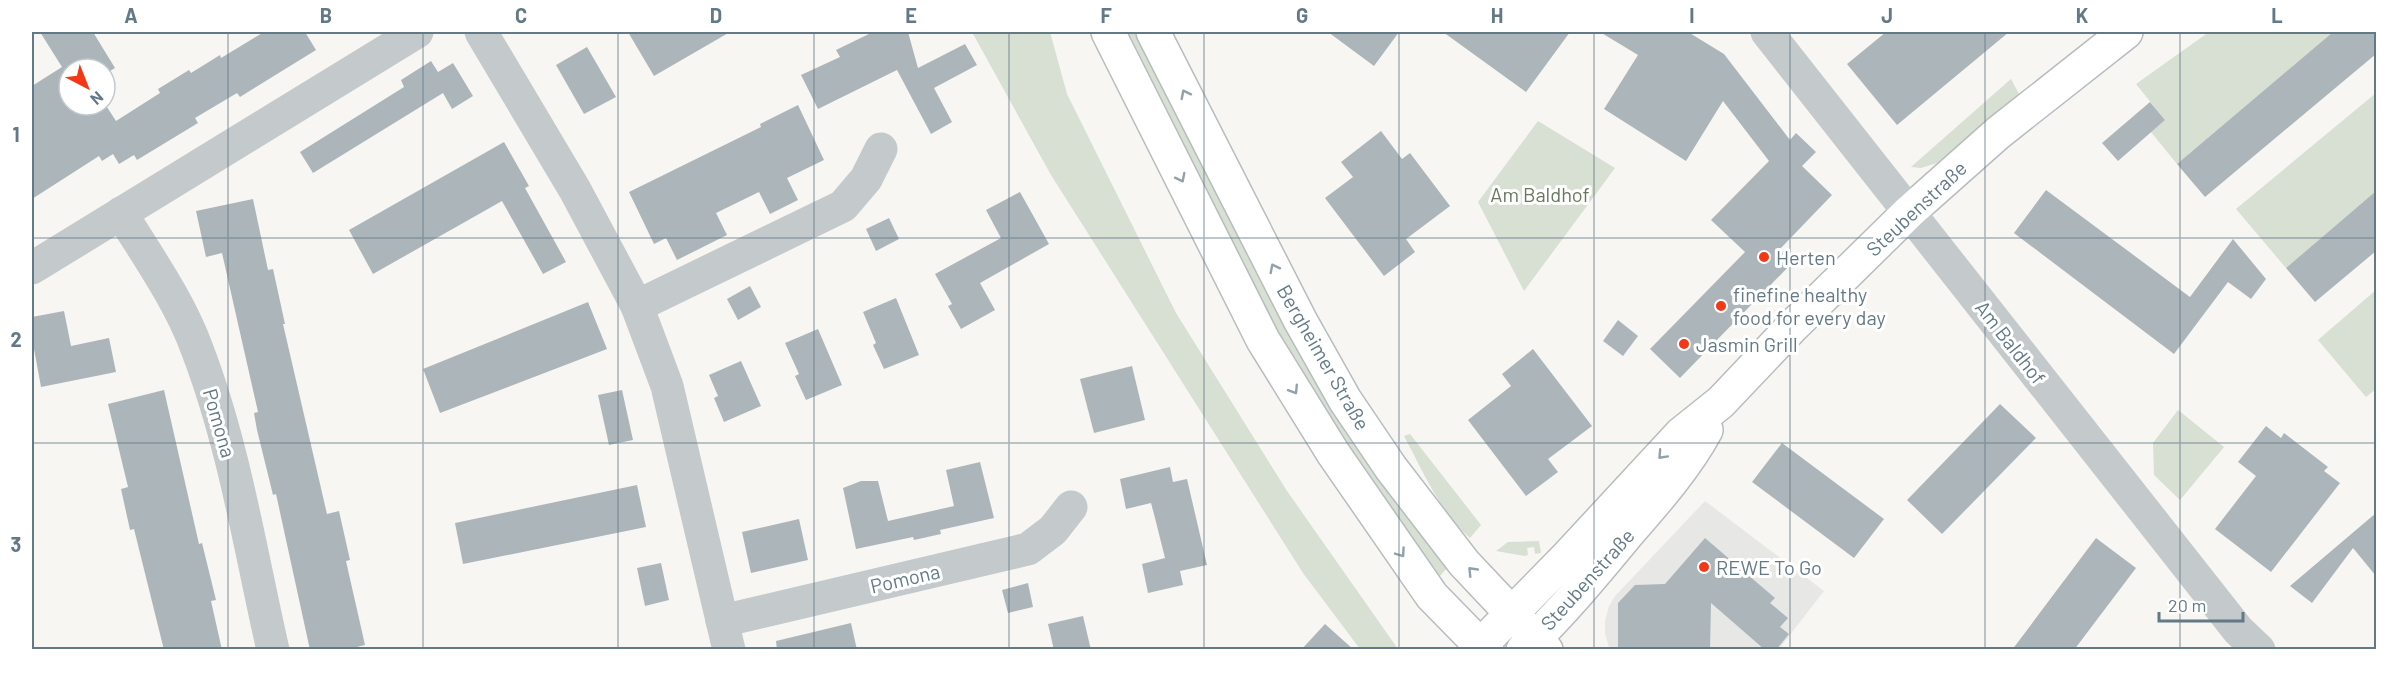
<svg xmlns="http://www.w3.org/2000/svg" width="2408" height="681" font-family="Barlow,sans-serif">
  <rect width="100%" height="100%" fill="#f7f6f2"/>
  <polygon fill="#e7e8e6" points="1705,501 1824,591 1779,649 1610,650 1605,634 1605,621 1609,606 1615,596"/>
  <g fill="#d8dfd3">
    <polygon points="972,32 1050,32 1067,94 1176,313 1287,491 1398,649 1360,649 1303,573 1051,175"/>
    <polygon points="1124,32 1134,32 1282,323 1321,392 1377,475 1448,567 1439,577 1312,395 1266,314"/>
    <polygon points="2209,32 2333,32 2177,164 2151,132 2165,120 2136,84"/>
    <polygon points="2011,79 2019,94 1937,163 1921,168 1911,167"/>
    <polygon points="2376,93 2376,191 2286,268 2236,209"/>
    <polygon points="1538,121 1615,168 1524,291 1478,202"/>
    <polygon points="2376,290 2376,389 2366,397 2318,340"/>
    <polygon points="2178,410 2224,447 2180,500 2154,475 2153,443"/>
    <path d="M 1410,434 L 1481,525 L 1470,538 C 1439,511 1423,471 1404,436 Z"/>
    <polygon points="1539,541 1541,553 1535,554 1534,547 1527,548 1528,555 1525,556 1496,551 1508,542"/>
  </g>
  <g fill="#acb6ba">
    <polygon points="40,32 93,32 115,68 105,74 105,69 69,69 69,105 105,104 116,121 160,93 158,89 189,70 191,73 220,55 221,58 264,32 305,32 316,50 240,97 237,93 195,118 198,123 137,160 134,155 119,164 113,154 102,161 99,156 32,199 32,86 62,67"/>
    <polygon points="628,32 730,32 654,76"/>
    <polygon points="873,32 908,32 918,68 965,44 977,65 934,88 952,122 931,134 897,70 818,109 801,75 840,57 836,50"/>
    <polygon points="1328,32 1399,32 1374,66"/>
    <polygon points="1443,32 1570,32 1526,92"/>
    <polygon points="1600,32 1688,32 1724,54 1790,140 1796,133 1816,152 1802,166 1832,195 1780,249 1793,262 1680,378 1650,349 1745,252 1711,220 1769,161 1723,101 1686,161 1604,109 1638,55"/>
    <polygon points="1886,32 2009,32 1897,125 1847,64"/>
    <polygon points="2333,32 2376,32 2376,54 2205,197 2177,164"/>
    <polygon points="587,47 616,97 584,114 556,65"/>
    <polygon points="431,61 438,72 453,63 473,96 452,109 443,93 313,173 300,152 404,87 401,80"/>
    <polygon points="2150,102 2165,120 2118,161 2102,143"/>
    <polygon points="798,105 824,160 787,178 798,200 770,214 759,192 716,213 727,235 677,260 666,238 654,244 629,192 761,127 760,124"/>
    <polygon points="1381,131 1402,159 1410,153 1450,206 1406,239 1415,252 1384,276 1325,198 1353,177 1341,162"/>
    <polygon points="504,142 529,186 525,188 566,262 543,274 502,201 373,274 349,230"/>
    <polygon points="2046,190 2190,297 2233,239 2266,279 2251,299 2228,282 2174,354 2014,233"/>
    <polygon points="2376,191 2376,251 2315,302 2286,268"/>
    <polygon points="1020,192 1049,244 980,283 995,310 961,329 948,306 952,304 935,274 1001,238 986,210"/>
    <polygon points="253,199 268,270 273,269 285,324 283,324 327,514 339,511 350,560 346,561 365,645 344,650 310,650 276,494 273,495 257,430 254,413 258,412 222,253 206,257 196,211"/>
    <polygon points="889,218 899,239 876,251 866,229"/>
    <polygon points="750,286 761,307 738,320 727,299"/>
    <polygon points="896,298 919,355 884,369 873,345 876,343 863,312"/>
    <polygon points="588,302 607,349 440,413 423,369"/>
    <polygon points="64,311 71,346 109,338 116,372 41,387 32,338 32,317"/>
    <polygon points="1618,320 1638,336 1623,356 1603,341"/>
    <polygon points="818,329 842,385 806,400 795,376 799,374 785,343"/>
    <polygon points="1533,349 1592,426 1548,459 1558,472 1526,496 1468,420 1511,386 1502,374"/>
    <polygon points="741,361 761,406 724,422 714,398 718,396 709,375"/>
    <polygon points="1132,366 1145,420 1094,433 1080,379"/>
    <polygon points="164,390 199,544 202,543 216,600 211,601 222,650 164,650 134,529 130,530 121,489 128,487 108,404"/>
    <polygon points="622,390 633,440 609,445 598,395"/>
    <polygon points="2000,404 2036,438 1942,534 1907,500"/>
    <polygon points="2266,426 2281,438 2284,433 2328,467 2324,471 2340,483 2271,572 2215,529 2256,476 2238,462"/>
    <polygon points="1782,443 1884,519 1854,558 1752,482"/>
    <polygon points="980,462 994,518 940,530 941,534 914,540 913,537 856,549 843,488 861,481 878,481 888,521 954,506 946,470"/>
    <polygon points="1170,467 1173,482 1187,479 1207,565 1180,571 1183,585 1148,593 1142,564 1165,558 1155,518 1151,503 1126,509 1120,479"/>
    <polygon points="637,485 646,527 463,564 455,523"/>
    <polygon points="2376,513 2376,576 2353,548 2312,603 2290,586"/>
    <polygon points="799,519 808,560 751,573 742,532"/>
    <polygon points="1705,538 1775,598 1770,603 1788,618 1780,627 1789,634 1776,650 1765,650 1711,603 1710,650 1618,650 1618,603 1635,585 1665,584"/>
    <polygon points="2096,538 2136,568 2074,650 2012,650"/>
    <polygon points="661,563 669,600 645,606 637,568"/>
    <polygon points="1028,583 1033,607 1008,613 1002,590"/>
    <polygon points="1083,616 1091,650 1054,650 1048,624"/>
    <polygon points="851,623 857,650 777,650 776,641"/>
    <polygon points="1325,624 1354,650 1301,650"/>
  </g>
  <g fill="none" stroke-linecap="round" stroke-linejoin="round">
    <defs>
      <g id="major">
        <polyline points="1108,32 1263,340 1333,453 1432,596 1480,645 1487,650"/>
        <polyline points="1153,32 1300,320 1345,400 1391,468 1464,563 1546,650"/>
        <polyline points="1476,650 1568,556 1681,434 1721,402 1792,327 1909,212 1998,133 2126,32"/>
        <path d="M 1523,650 C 1561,614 1595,573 1628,533 C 1656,501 1686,467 1706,430"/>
      </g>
    </defs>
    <use href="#major" stroke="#b7bcbf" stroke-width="36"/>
    <g stroke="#c4c9cb" stroke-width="33">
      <polyline points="481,32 575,190 637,306 667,386 729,650"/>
      <polyline points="1767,32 2238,630 2259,650"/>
      <path d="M 121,213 C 148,257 179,300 197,349 C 234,445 250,549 273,650"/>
      <polyline points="32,268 417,32"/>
      <polyline points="637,306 843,206 866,179 881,149"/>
      <polyline points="722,621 1028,549 1053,530 1071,507"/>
    </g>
    <use href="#major" stroke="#fff" stroke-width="33"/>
  </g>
  <defs><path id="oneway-chevron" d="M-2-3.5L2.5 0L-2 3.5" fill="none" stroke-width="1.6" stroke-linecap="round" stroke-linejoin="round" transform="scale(1.5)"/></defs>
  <g stroke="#92a1aa">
    <use href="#oneway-chevron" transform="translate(1185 94) rotate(-117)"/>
    <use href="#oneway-chevron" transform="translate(1181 178) rotate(63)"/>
    <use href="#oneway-chevron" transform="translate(1274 268) rotate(-117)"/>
    <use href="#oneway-chevron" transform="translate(1294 390) rotate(58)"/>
    <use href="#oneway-chevron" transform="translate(1662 455) rotate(133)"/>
    <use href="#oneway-chevron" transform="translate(1401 553) rotate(55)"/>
    <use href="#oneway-chevron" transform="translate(1472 571) rotate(-134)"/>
  </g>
  <path fill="none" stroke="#637986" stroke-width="1.5" stroke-opacity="0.55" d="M 228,32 L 228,650M 423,32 L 423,650M 618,32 L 618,650M 814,32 L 814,650M 1009,32 L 1009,650M 1204,32 L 1204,650M 1399,32 L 1399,650M 1594,32 L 1594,650M 1790,32 L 1790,650M 1985,32 L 1985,650M 2180,32 L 2180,650M 32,238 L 2376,238M 32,443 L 2376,443"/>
  <g fill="#f23817" stroke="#fff" stroke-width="2">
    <circle cx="1764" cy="257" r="6"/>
    <circle cx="1721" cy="306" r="6"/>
    <circle cx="1684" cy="344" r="6"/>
    <circle cx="1704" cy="567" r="6"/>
  </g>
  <g text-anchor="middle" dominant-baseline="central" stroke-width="6" stroke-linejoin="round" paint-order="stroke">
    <g font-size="20" fill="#66785e" stroke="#fff">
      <text x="1540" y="194">Am Baldhof</text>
    </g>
    <g font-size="20" fill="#637986" stroke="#fff">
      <text transform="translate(1916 208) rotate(-43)">Steubenstraße</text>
      <text transform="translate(2011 342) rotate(52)">Am Baldhof</text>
      <text transform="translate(1324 357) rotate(60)">Bergheimer Straße</text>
      <text transform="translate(220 423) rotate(74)">Pomona</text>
      <text transform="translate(905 578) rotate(-13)">Pomona</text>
      <text transform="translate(1587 579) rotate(-48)">Steubenstraße</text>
    </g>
    <g font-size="20" fill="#637986" stroke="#fff" text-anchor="start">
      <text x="1776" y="257">Herten</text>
      <text x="1733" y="294">finefine healthy<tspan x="1733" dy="23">food for every day</tspan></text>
      <text x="1696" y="344">Jasmin Grill</text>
      <text x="1716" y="567">REWE To Go</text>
    </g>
  </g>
  <rect width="2408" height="681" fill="none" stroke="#ffffff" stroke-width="66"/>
  <g transform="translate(87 87) rotate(138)"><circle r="28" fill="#ffffff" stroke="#c1c9cf" stroke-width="1.5"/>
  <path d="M0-4.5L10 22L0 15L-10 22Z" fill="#f23817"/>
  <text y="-9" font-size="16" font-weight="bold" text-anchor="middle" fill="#637986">N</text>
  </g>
  <path d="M2159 612v9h84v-9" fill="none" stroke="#637986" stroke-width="3"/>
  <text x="2168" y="612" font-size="18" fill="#637986" stroke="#ffffff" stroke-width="4.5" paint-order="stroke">20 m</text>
  <rect x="33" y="33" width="2342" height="615" fill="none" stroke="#637986" stroke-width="2"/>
  <g font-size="20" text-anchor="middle" font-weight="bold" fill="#637986">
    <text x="131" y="23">A</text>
    <text x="326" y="23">B</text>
    <text x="521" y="23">C</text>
    <text x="716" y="23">D</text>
    <text x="911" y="23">E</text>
    <text x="1106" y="23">F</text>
    <text x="1302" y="23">G</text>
    <text x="1497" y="23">H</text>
    <text x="1692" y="23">I</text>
    <text x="1887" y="23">J</text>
    <text x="2082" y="23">K</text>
    <text x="2277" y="23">L</text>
    <text x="16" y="142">1</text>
    <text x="16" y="347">2</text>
    <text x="16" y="552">3</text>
  </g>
</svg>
